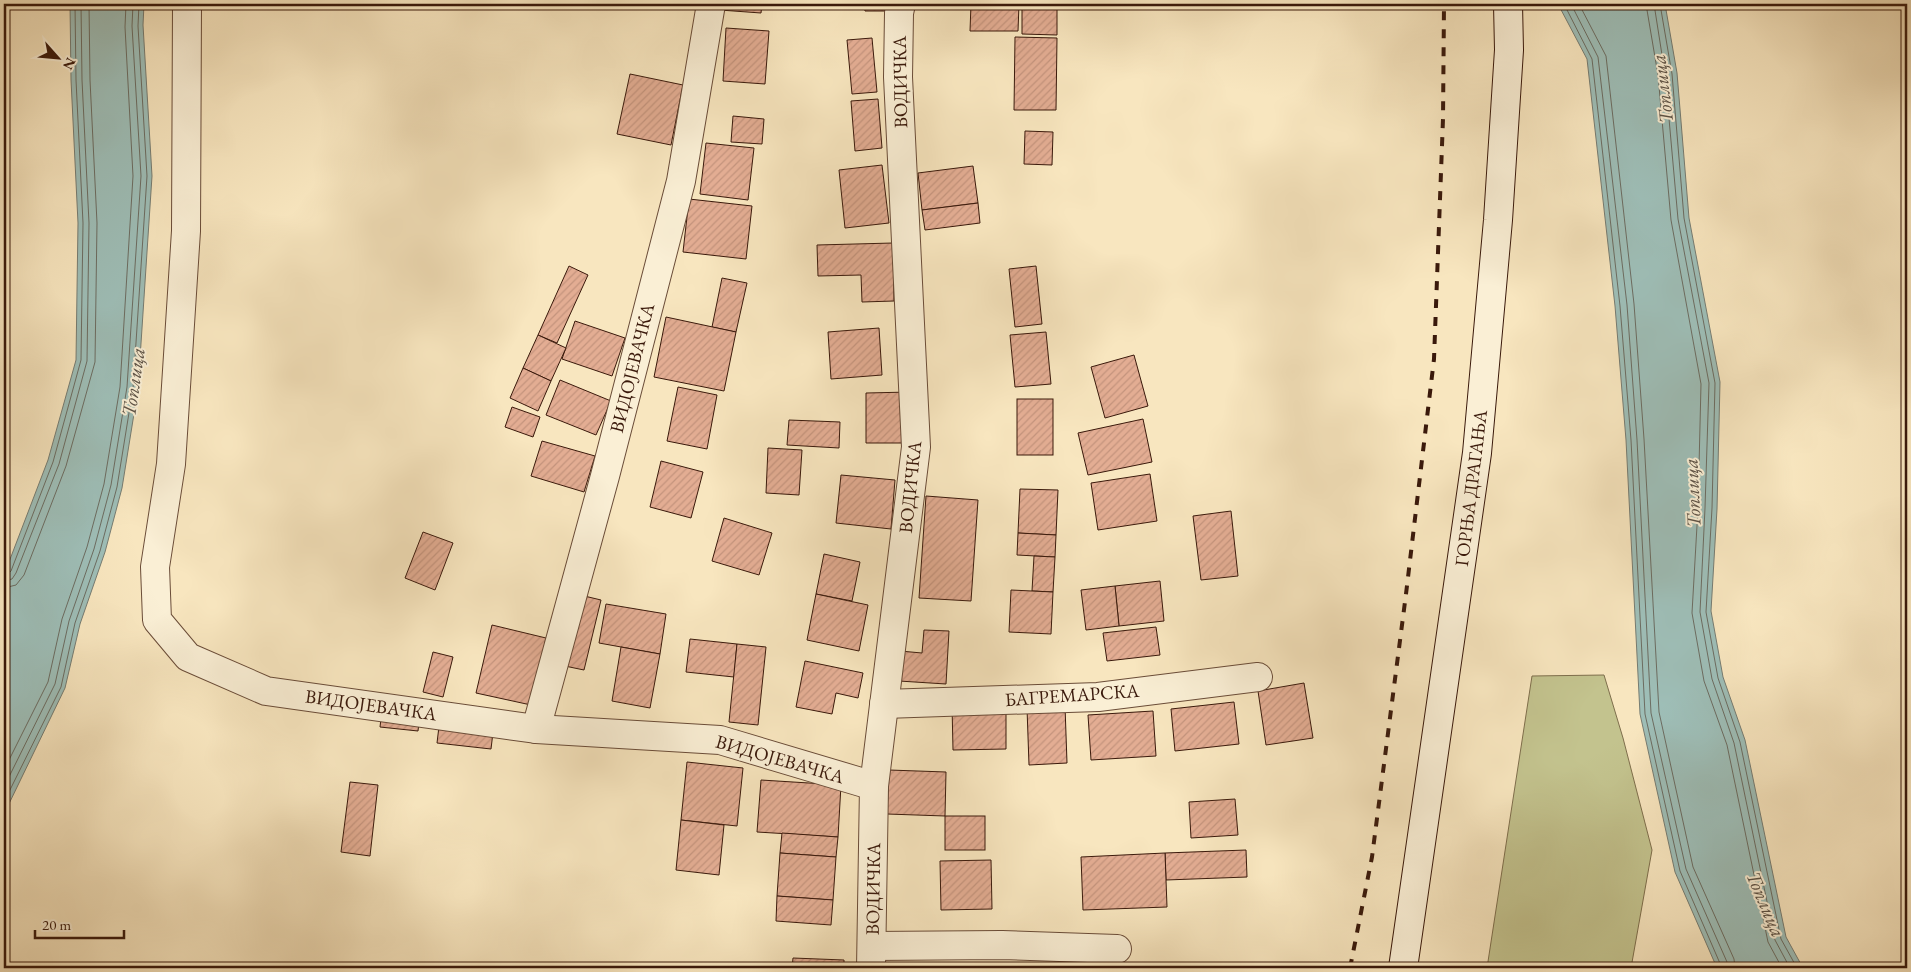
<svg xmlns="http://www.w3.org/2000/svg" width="1911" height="972" font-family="'EB Garamond',serif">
  <defs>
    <pattern id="building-hatch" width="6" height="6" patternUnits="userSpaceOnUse" patternTransform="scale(1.25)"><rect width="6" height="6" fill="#e3ad93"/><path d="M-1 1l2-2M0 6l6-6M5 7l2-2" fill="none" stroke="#c4947d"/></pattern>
  </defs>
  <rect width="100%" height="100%" fill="#f8e6bf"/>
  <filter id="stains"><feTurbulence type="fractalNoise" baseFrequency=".004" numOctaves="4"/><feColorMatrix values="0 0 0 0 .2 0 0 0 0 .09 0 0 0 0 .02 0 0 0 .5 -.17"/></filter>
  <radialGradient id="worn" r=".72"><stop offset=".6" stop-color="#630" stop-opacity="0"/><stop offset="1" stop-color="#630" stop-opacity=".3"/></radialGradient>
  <polygon fill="#c3c38e" stroke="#7e6e4c" points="1604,675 1623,738 1652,850 1631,968 1487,968 1532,676"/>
  <g fill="#9ebeb7" stroke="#767c72">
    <polygon points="70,4 144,4 143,25 152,176 138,389 122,488 105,552 80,624 65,688 4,814 4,575 48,460 76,360 78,223 71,80"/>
    <polygon points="1558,4 1665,4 1677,73 1689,218 1720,382 1717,509 1711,611 1723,677 1745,740 1786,937 1803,968 1717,968 1675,872 1640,714 1626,440 1615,306 1587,59"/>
  </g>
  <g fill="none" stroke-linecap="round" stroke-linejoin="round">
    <g stroke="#6c6c61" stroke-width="1">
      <polyline points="1564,4 1592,59 1620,306 1631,440 1645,714 1680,871 1722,968"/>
      <polyline points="1571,4 1598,57 1627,305 1637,440 1651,713 1686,869 1727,962 1728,968"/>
      <polyline points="1579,4 1606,56 1634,304 1644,439 1659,712 1693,867 1734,959 1735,968"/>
      <polyline points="1646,4 1658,75 1671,220 1701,384 1698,508 1692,613 1704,681 1727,745 1768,942 1782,968"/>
      <polyline points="1654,4 1665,74 1678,219 1709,383 1705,508 1700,612 1712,679 1734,743 1775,940 1790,968"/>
      <polyline points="1660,4 1672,74 1684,218 1715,383 1712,508 1706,612 1718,678 1740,742 1781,939 1797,968"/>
      <polyline points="4,574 8,574 11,571 53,462 81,360 83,223 76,80 75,4"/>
      <polyline points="4,581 12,579 16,573 59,464 87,361 89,223 82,80 81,4"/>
      <polyline points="4,588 16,585 24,575 66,466 95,362 97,223 90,80 89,4"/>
      <polyline points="4,770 48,682 62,619 87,547 104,484 120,387 133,176 125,27 126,4"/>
      <polyline points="4,787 55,684 69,621 94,549 111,485 127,387 141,176 132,26 133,4"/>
      <polyline points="4,802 61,687 75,623 100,551 117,487 133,388 147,176 138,26 139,4"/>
    </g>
  </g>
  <g fill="url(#building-hatch)" stroke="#3a190b">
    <polygon points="720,4 762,4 761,13 720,10"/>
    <polygon points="864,4 886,4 886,11 865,11"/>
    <polygon points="971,4 1019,4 1018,31 970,31"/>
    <polygon points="1022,4 1057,4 1057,35 1022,34"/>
    <polygon points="726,28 769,31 765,84 723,81"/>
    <polygon points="1015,37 1057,38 1056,110 1014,110"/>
    <polygon points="872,38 877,92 852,94 847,40"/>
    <polygon points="630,74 683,85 671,145 617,134"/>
    <polygon points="878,99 882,148 855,151 851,101"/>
    <polygon points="733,116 764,119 762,144 731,142"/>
    <polygon points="1025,131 1053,132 1052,165 1024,164"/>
    <polygon points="706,143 754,148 748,200 700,194"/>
    <polygon points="882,165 889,223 845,228 839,170"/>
    <polygon points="973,166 978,203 922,210 918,173"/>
    <polygon points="689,199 752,206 746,259 683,252"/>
    <polygon points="978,203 980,223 925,230 922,210"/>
    <polygon points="893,243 894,301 862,302 861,275 818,276 817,245"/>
    <polygon points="569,266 588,275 557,343 538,335"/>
    <polygon points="1036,266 1042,324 1015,327 1009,269"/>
    <polygon points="722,278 747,283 736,332 712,327"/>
    <polygon points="666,317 736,332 724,391 654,377"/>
    <polygon points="575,321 625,338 612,376 562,359"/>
    <polygon points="879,328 882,375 831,379 828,332"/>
    <polygon points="1046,332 1051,384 1015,387 1010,335"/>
    <polygon points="538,335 566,348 551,381 523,368"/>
    <polygon points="1134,355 1148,406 1105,418 1091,367"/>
    <polygon points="523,368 551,381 538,411 510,398"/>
    <polygon points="560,380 611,401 596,435 546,415"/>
    <polygon points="678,387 717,395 707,449 667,441"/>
    <polygon points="910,392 910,443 866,443 866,393"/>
    <rect x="1017" y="399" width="36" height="56"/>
    <polygon points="512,407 540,417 533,437 505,427"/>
    <polygon points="1143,419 1152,462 1088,475 1078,433"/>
    <polygon points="789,420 840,422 839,448 787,445"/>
    <polygon points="542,441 595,456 584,492 531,476"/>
    <polygon points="768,448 802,450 799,495 766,493"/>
    <polygon points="661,461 703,472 691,518 650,507"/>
    <polygon points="1150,474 1157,521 1098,530 1091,483"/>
    <polygon points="841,475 895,480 891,529 836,523"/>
    <polygon points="1020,489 1058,490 1056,535 1018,533"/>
    <polygon points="926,496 978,500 971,601 919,598"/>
    <polygon points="1231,511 1238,576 1201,580 1193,516"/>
    <polygon points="724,518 772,533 759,575 712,561"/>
    <polygon points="423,532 453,543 435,590 405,578"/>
    <polygon points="1018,533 1056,535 1055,557 1017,555"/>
    <polygon points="824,554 860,562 852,601 816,594"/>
    <polygon points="1034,556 1055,557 1053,592 1032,591"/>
    <polygon points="1160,581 1164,621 1119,626 1115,586"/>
    <polygon points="1115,586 1119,626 1086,630 1081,590"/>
    <polygon points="1011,590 1053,592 1051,634 1009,632"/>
    <polygon points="576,594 601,600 584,670 560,665"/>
    <polygon points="816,594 868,605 859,651 807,640"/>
    <polygon points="606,604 666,614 660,654 599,643"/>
    <polygon points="492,625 546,638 531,705 476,693"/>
    <polygon points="1156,627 1160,655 1107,661 1103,633"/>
    <polygon points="924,630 949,631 946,684 899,681 900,651 922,653"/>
    <polygon points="690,639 737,644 734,677 686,672"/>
    <polygon points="737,644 766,647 758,725 729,722"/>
    <polygon points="621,647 660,654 650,708 612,701"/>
    <polygon points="433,652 453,657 443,697 423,692"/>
    <polygon points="805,661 863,673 858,698 836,693 832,714 796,707"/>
    <polygon points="1304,683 1313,738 1266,745 1258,691"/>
    <polygon points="1234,702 1239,744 1175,751 1171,709"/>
    <polygon points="1006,704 1006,749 953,750 952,705"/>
    <polygon points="1065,706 1067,763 1029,765 1027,708"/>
    <polygon points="382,710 420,714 418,731 380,727"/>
    <polygon points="1153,711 1156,756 1091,760 1088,715"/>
    <polygon points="440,718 494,724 491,749 437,743"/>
    <polygon points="687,762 743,768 737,826 681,820"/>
    <polygon points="889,770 946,772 945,816 887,814"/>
    <polygon points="761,780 841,785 838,837 757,832"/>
    <polygon points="350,782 378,785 370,856 341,852"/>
    <polygon points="1235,799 1238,835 1191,838 1189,802"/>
    <rect x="945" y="816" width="40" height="34"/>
    <polygon points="681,820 724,825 719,875 676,870"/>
    <polygon points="782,833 838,837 836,857 780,853"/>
    <polygon points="1246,850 1247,877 1166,880 1165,853"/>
    <polygon points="780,853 836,857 833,900 777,896"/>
    <polygon points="1165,853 1167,907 1083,910 1081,857"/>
    <polygon points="991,860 992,909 941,910 940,861"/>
    <polygon points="777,896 833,900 831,925 776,921"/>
    <polygon points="793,958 844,960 844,968 792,968"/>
  </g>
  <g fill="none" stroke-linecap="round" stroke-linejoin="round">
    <defs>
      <g id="street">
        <polyline points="187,4 186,231 171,464 155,567 157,620 188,657 266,691 536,729 720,740 874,786"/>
        <polyline points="884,704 1098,697 1258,677"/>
        <polyline points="536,729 605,476 681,181 711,4"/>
        <polyline points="872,946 1002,945 1117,949"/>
        <polyline points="871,968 874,786 916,447 898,77 899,13 901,4"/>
      </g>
      <polyline id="secondary" points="1403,968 1477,453 1498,220 1509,50 1508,4"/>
    </defs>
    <use href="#street" stroke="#6a4c38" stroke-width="30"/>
    <use href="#secondary" stroke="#3a190b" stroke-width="30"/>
    <use href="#street" stroke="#faefd5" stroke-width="28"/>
    <use href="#secondary" stroke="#faefd5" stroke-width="28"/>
    <polyline stroke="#3a190b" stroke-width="4" stroke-dasharray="9 9" stroke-linecap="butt" points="1350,968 1372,857 1406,594 1434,359 1443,119 1444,4"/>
  </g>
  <g text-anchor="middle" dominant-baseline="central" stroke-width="4" stroke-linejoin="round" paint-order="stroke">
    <g font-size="19" fill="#3a190b" stroke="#faefd5">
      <text transform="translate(900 82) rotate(-91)">ВОДИЧКА</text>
      <text transform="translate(632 368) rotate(-76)">ВИДОЈЕВАЧКА</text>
      <text transform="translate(910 487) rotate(-84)">ВОДИЧКА</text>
      <text transform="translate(1471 488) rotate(-83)">ГОРЊА ДРАГАЊА</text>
      <text transform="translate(1072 695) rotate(-4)">БАГРЕМАРСКА</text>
      <text transform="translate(371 705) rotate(8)">ВИДОЈЕВАЧКА</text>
      <text transform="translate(780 759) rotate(16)">ВИДОЈЕВАЧКА</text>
      <text transform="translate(873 889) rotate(-89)">ВОДИЧКА</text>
    </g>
    <g font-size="20" font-style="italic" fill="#5d5347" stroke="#faefd5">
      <text transform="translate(1662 89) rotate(-97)">Топлица</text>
      <text transform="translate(133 382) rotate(-82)">Топлица</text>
      <text transform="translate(1692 493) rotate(-93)">Топлица</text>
      <text transform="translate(1766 904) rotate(67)">Топлица</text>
    </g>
  </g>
  <rect width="1911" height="972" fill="none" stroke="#f8e6bf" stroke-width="20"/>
  <rect x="5" y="5" width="1901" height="962" fill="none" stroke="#3a190b" stroke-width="2.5"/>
  <rect x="10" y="10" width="1891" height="952" fill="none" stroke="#3a190b"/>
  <g transform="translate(58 58) rotate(117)" stroke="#faefd5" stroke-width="4" paint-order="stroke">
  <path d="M0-4L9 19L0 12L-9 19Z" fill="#3a190b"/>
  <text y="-8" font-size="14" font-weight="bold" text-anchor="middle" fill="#3a190b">N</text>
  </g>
  <path d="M35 930v8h89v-8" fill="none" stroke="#3a190b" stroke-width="2.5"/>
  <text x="42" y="930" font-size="15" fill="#3a190b" stroke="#faefd5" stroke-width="4" paint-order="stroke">20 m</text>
  <rect width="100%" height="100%" filter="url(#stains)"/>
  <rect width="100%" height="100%" fill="url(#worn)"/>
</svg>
